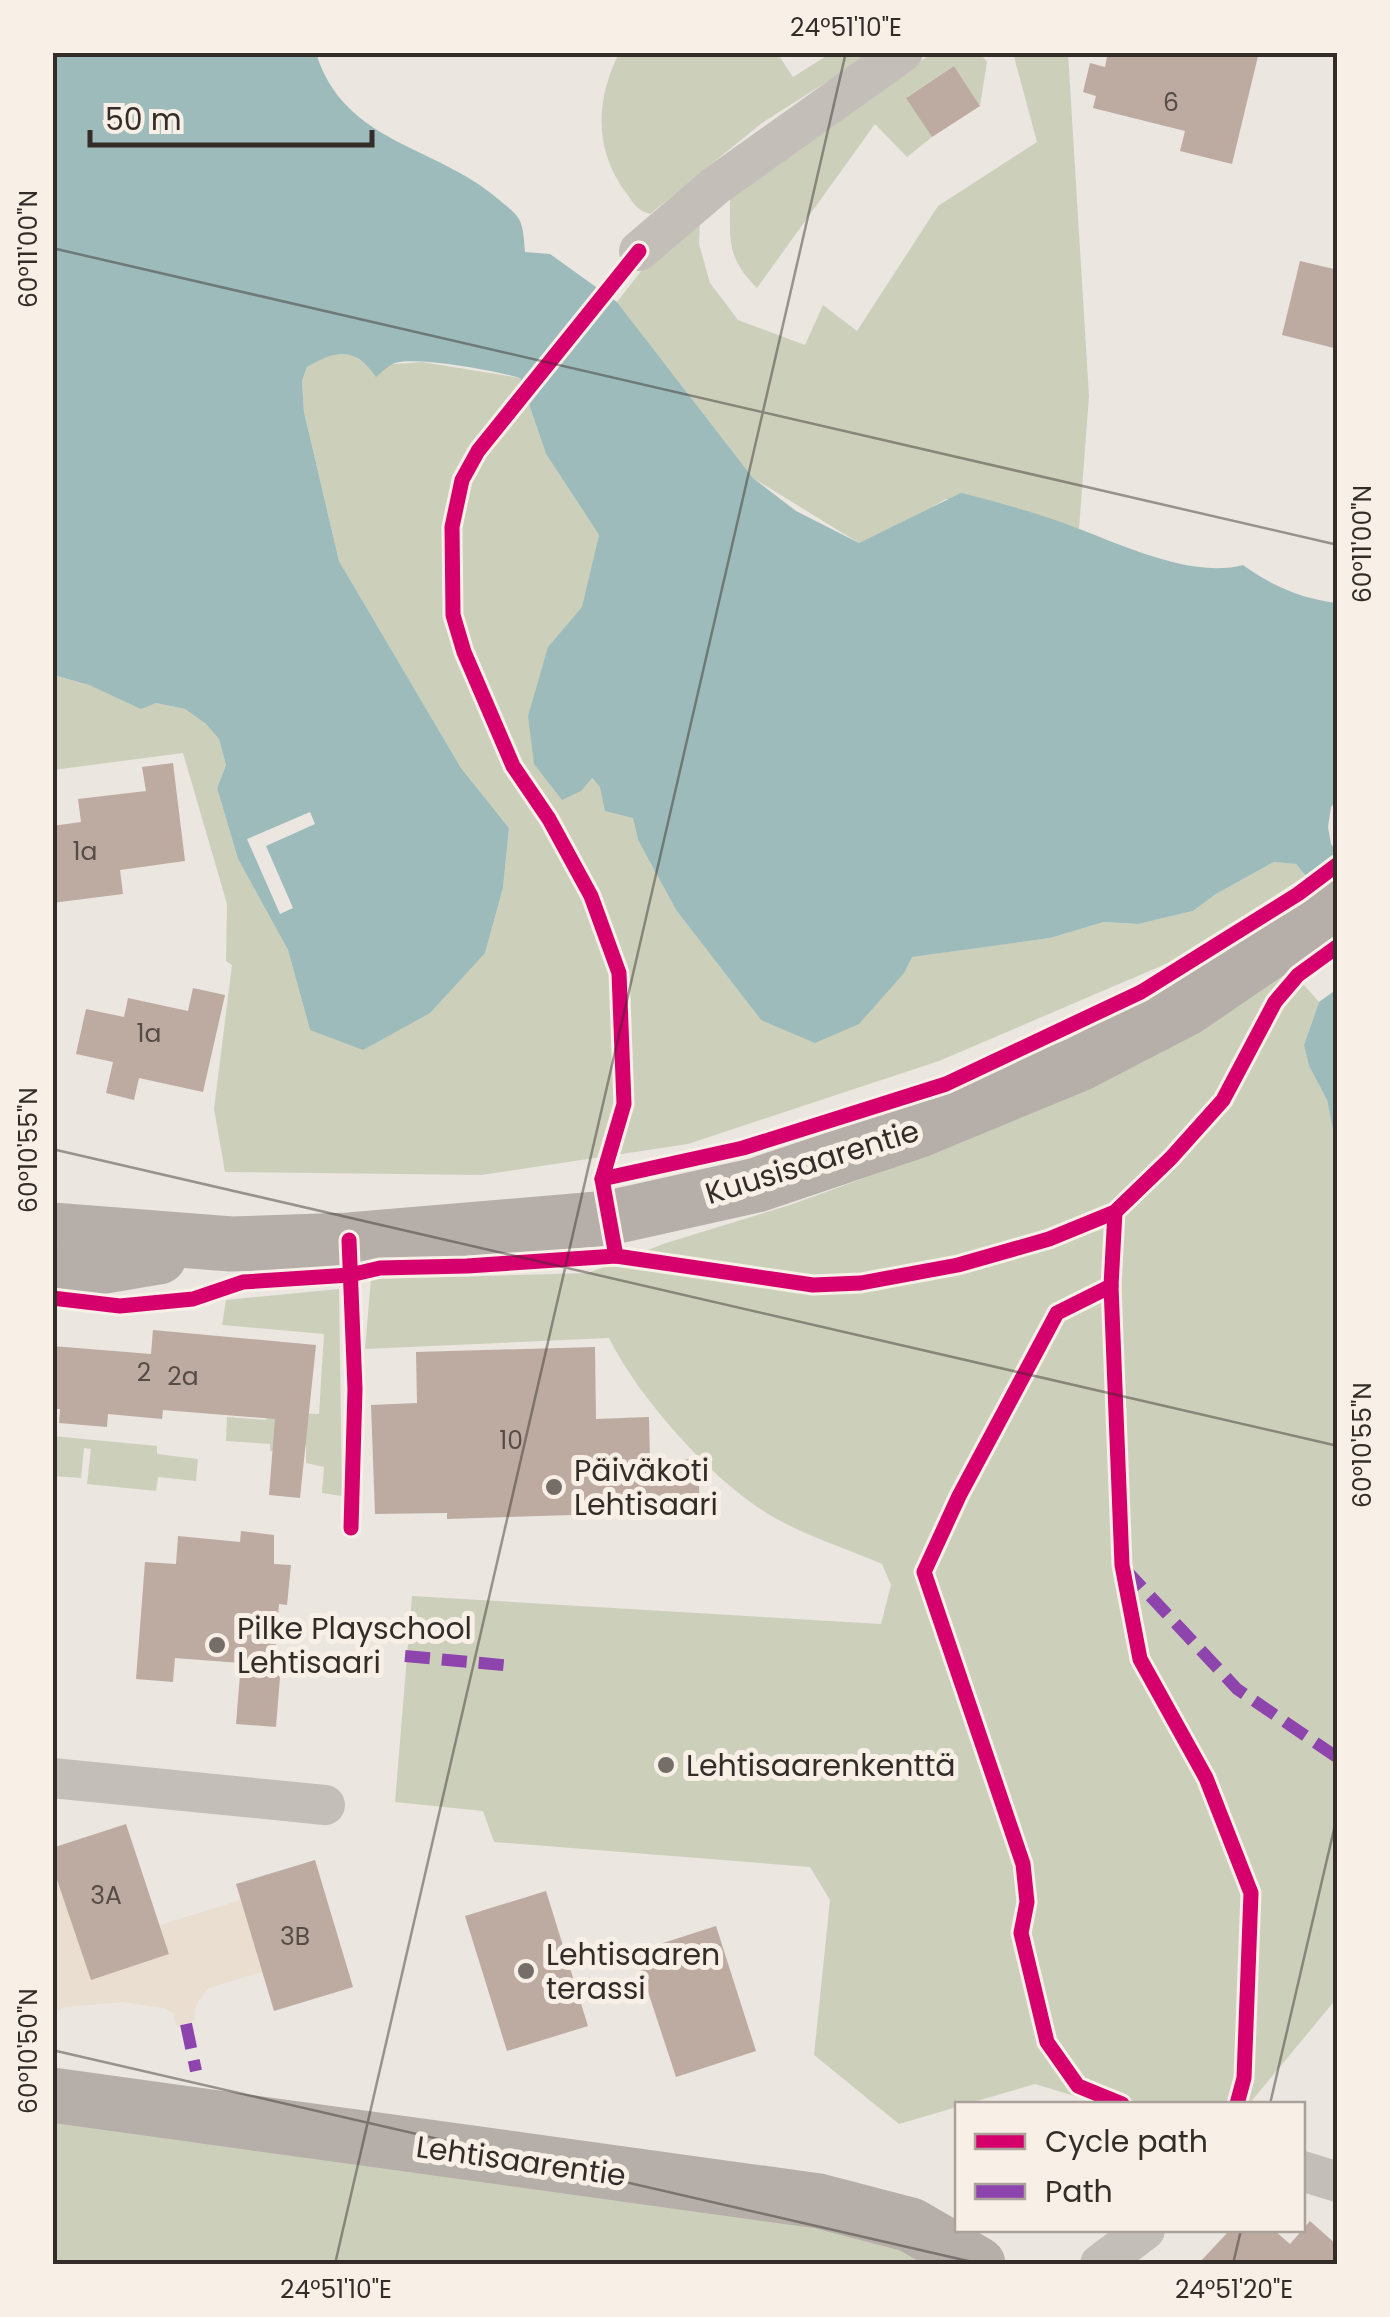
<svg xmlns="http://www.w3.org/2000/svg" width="1390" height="2317" font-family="Poppins,sans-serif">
  <rect width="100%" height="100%" fill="#ebe6e0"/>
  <g fill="#ccd0bb">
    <path d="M 619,53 L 777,53 L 793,77 L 831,53 L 872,53 L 762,123 L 650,214 C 638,211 634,204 627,194 C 594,151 595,101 619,53 Z"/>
    <path d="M 932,53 L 980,53 L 987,62 L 980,106 L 954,66 L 907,97 L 932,137 L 907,157 L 875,124 L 757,288 C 726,257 730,240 730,199 Z"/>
    <polygon points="1013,53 1068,53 1089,396 1079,529 1060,522 946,499 913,518 859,543 753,478 617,302 649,261 700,214 699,244 710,283 738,320 805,345 823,305 857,331 938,206 1037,142"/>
    <polygon points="349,353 369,366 422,362 520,378 546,454 599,535 583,607 548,647 591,778 633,817 638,840 676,910 761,1020 903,973 911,957 1050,938 1104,922 1138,924 1193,911 1216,894 1274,862 1296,864 1305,876 1182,957 939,1061 688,1144 481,1175 225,1172 214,1109 232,965 226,961 227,904 183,753 53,770 52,675 89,685 141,708 156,703 185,709 206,724 219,739 226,765 217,788 238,859 288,950 310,1030 485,953 503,888 509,828 461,768 339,561 304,412 302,381 307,367 328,354"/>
    <path d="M 1289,968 L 1319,1002 L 1304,1045 L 1309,1066 L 1327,1100 L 1338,1149 L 1337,1998 L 1249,2104 L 1101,2104 L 1035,2084 L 899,2124 L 814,2055 L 830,1900 L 810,1867 L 494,1842 L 483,1811 L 395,1802 L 412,1596 L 881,1624 L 891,1585 L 882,1564 C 847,1549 809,1537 775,1518 C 715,1484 640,1400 609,1338 L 365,1349 L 371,1279 L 588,1273 L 666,1243 L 790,1205 L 958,1144 Z"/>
    <polygon points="339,1289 342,1496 322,1493 324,1467 306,1463 306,1445 292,1443 291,1450 270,1451 270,1444 226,1441 227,1417 266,1420 268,1412 319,1414 324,1334 222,1325 226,1300"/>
    <polygon points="52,1436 157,1446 157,1454 198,1459 196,1481 158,1477 156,1491 87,1484 91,1449 84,1448 81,1478 53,1476"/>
    <polygon points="53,2113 852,2229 942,2264 53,2264"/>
  </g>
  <polygon fill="#e9ded0" points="52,1865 169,1954 160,1925 241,1900 262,1972 209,1988 198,2001 194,2012 195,2020 177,2027 173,2013 164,2008 122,2002 65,2007 57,2011 53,2021"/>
  <g fill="#9dbbbb">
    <path d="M 53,53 L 316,53 C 344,144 436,145 498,199 C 506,206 516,212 520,221 C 524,230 524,242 525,252 L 550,254 L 617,302 L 753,478 L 796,511 L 859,543 L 961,493 C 994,501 1026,510 1058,521 C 1110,539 1188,580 1243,565 C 1272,586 1302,599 1337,603 L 1338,799 L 1331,807 L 1328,827 L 1331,844 L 1337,852 L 1337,915 L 1296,864 L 1274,862 L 1216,894 L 1193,911 L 1138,924 L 1104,922 L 1050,938 L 912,957 L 904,973 L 859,1024 L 815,1043 L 761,1020 L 676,910 L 638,840 L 633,818 L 605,811 L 600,787 L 592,778 L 581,791 L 562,800 L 534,764 L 528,716 L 548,647 L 582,607 L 599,535 L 546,454 L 520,378 C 499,371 414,356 395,363 C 389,365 381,373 376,377 C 355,346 335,350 307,367 L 302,381 L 304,412 L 339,561 L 461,768 L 509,828 L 503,888 L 485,953 L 430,1013 L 363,1050 L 310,1030 L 288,950 L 238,859 L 217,788 L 226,765 L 219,739 L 206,724 L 185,709 L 156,703 L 141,709 L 89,685 L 53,675 Z"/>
    <polygon points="1337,989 1337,1149 1327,1100 1309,1066 1304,1045 1319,1002"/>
  </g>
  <polygon fill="#ebe6e0" points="310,812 315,824 266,846 293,908 280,914 247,839"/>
  <g fill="#bdaba2">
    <polygon points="1108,52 1259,52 1232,164 1180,151 1185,131 1093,108 1096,96 1083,92 1090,63 1105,67"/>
    <polygon points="954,66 980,106 932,137 906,98"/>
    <polygon points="1300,261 1338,270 1338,349 1282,335"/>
    <polygon points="173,763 185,861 120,870 123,894 52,903 52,826 81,822 78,799 146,791 142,767"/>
    <polygon points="193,988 225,995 203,1092 139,1078 134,1100 106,1093 113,1062 76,1054 86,1009 124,1017 128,998 188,1011"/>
    <polygon points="153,1330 316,1345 300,1498 269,1495 275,1419 163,1410 162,1419 108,1414 107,1427 59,1423 60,1409 52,1409 52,1346 151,1354"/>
    <polygon points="595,1347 596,1419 649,1417 650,1461 698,1459 700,1511 447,1519 447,1513 375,1514 371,1405 417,1403 416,1352"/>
    <polygon points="241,1531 274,1535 274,1564 291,1565 287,1605 279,1604 274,1664 281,1665 276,1727 236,1724 241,1663 175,1658 173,1682 136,1679 145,1562 176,1564 178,1536 240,1542"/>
    <polygon points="126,1824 169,1954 91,1980 52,1865 52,1848"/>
    <polygon points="315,1860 353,1987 274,2011 236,1884"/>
    <polygon points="546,1891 588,2026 507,2051 465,1916"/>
    <polygon points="716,1926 756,2051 676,2077 635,1952"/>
    <polygon points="1310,2221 1338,2246 1338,2264 1198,2264 1230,2230 1274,2230 1290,2244"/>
  </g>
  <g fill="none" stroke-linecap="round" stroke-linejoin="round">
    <g stroke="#c4beb9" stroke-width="40">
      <polyline points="639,251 715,186 903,52"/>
      <polyline points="52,1778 325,1805"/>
      <polyline points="1302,2171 1338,2182"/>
      <polyline points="1100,2264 1145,2230"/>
    </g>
    <g stroke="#b5aea9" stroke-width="55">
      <polyline points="52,1230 231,1244 349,1240 609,1218 757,1185 917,1131 1079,1064 1187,1008 1338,905"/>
      <polyline points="52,1275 159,1257"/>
      <polyline points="52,2095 819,2201 911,2225 978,2264"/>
    </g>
    <g stroke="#8e44ad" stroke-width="12" stroke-dasharray="25 12" stroke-linecap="butt">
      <polyline points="1125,1569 1237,1689 1338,1758"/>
      <polyline points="405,1656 513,1666"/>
      <polyline points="186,2024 196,2071"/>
    </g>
    <defs>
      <g id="cycleway">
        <polyline points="602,1179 743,1148 946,1084 1141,992 1298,894 1338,864"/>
        <polyline points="1115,1212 1111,1286 1122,1565 1140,1659 1206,1778 1251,1893 1244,2078 1237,2104"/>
        <polyline points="349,1240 355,1389 351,1528"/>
        <polyline points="616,1256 602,1179 624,1104 619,973 591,896 549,819 513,766 464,652 453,615 452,527 462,480 478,451 639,251"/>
        <polyline points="1111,1286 1057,1313 959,1496 924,1572 1023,1864 1027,1902 1021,1933 1047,2042 1078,2086 1122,2104"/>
        <polyline points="52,1298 120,1306 193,1299 243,1282 350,1275 380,1268 467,1266 616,1256 813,1285 861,1283 958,1265 1049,1239 1115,1212 1171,1158 1223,1100 1275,1002 1298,975 1338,946"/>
      </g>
    </defs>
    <use href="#cycleway" stroke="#f8f0e7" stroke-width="21"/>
    <use href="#cycleway" stroke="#d6006c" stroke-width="15"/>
  </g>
  <path fill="none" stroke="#342c28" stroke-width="2.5" stroke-opacity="0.45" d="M 52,248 L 1338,545M 52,1149 L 1338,1446M 52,2050 L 981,2264M 1270,2104 L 1338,1812M 335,2264 L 846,52M 1233,2264 L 1241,2230"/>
  <g fill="#746d68" stroke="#f8f0e7" stroke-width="4">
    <circle cx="554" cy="1487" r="10"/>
    <circle cx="217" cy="1645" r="10"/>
    <circle cx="666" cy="1765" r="10"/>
    <circle cx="526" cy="1971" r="10"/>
  </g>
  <g text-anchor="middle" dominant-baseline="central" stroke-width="10" stroke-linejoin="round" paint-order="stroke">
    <g font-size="25" fill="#564c46">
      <text x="1171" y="102">6</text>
      <text x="85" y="851">1a</text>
      <text x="149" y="1033">1a</text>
      <text x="144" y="1372">2</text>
      <text x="183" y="1376">2a</text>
      <text x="511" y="1440">10</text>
      <text x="106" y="1895">3A</text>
      <text x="295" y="1936">3B</text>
    </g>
    <g font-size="30" fill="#342c28" stroke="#f8f0e7">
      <text transform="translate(812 1162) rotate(-17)">Kuusisaarentie</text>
      <text transform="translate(521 2161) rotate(8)">Lehtisaarentie</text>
    </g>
    <g font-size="30" fill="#342c28" stroke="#f8f0e7" text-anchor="start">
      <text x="574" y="1470">Päiväkoti<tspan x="574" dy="34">Lehtisaari</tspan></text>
      <text x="237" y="1628">Pilke Playschool<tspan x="237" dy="34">Lehtisaari</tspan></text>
      <text x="686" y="1765">Lehtisaarenkenttä</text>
      <text x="546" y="1954">Lehtisaaren<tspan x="546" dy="34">terassi</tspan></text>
    </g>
  </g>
  <rect width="1390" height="2317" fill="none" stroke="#f8f0e7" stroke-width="110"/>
  <rect x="955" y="2102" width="350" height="130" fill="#f8f0e7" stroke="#aaa29b" stroke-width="2.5"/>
  <rect x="975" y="2134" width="50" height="15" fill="#d6006c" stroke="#aaa29b" stroke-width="2.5"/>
  <text x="1045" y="2152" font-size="30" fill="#342c28">Cycle path</text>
  <rect x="975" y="2184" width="50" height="15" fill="#8e44ad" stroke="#aaa29b" stroke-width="2.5"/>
  <text x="1045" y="2202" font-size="30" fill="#342c28">Path</text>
  <path d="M90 130v15h282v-15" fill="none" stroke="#342c28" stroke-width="5"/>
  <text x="105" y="130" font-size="30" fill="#342c28" stroke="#f8f0e7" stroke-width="8" paint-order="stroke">50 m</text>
  <rect x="55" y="55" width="1280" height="2207" fill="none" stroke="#342c28" stroke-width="4"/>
  <g font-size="25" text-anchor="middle" fill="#342c28">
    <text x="846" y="36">24°51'10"E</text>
    <text transform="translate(28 249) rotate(-90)" y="9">60°11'00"N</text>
    <text transform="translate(1362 544) rotate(-90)" y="9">60°11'00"N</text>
    <text transform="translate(28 1150) rotate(-90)" y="9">60°10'55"N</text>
    <text transform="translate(1362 1445) rotate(-90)" y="9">60°10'55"N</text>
    <text transform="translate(28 2051) rotate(-90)" y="9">60°10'50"N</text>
    <text x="336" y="2298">24°51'10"E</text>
    <text x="1234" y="2298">24°51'20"E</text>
  </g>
</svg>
